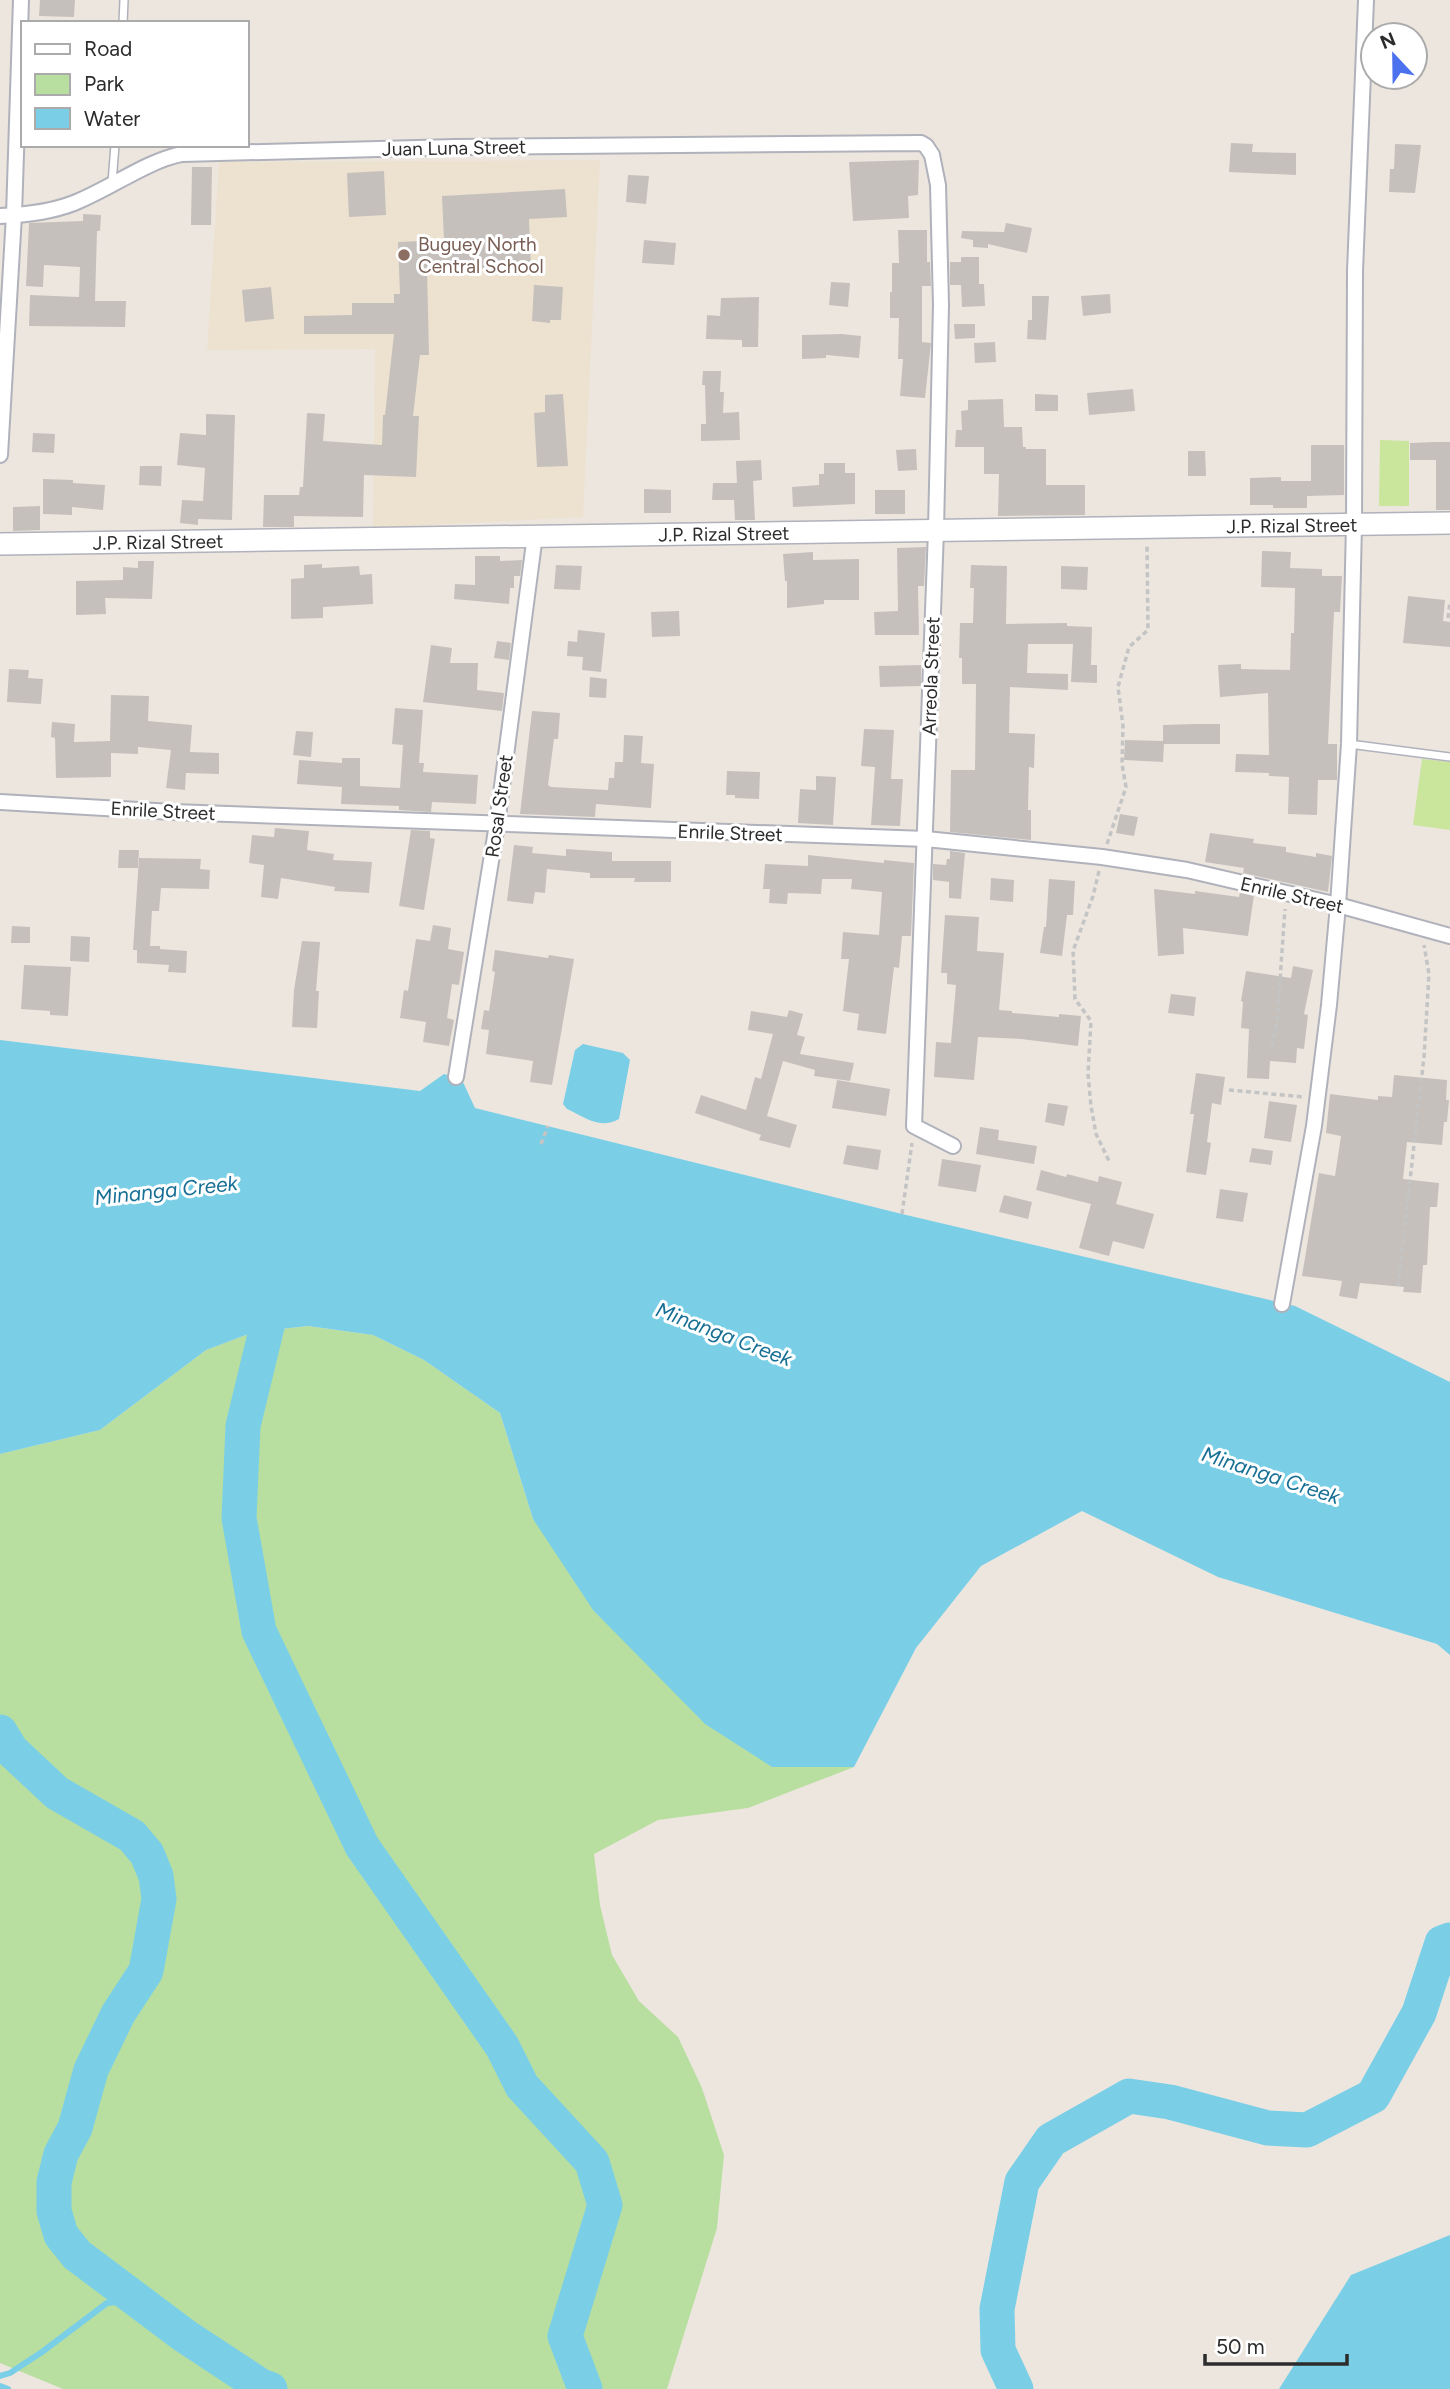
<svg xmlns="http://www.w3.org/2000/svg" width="1450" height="2389" font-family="Figtree,sans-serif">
  <rect width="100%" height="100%" fill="#ede6df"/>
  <polygon fill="#ede2d0" points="600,160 583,517 373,528 375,349 207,350 219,162"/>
  <polygon fill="#b8dfa0" points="308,1326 373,1335 424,1360 500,1413 533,1519 772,1767 854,1767 748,1808 658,1820 594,1854 600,1905 612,1955 639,2001 678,2037 702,2088 724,2155 717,2228 667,2389 63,2389 0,2363 0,1454 100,1430 206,1350 254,1332"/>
  <g fill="#cae69c">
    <polygon points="1380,440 1409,441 1409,506 1379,506"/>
    <polygon points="1422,759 1450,762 1450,830 1413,825"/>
  </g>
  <g fill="#7acfe7">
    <polygon points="0,1040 420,1091 444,1074 462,1080 475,1108 902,1214 1295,1306 1450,1382 1450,1655 1437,1644 1218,1577 1082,1511 981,1566 916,1648 854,1767 772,1767 705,1724 593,1610 533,1519 500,1413 424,1360 373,1335 308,1326 254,1332 206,1350 100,1430 0,1454"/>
    <path d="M 583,1044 L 623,1053 L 630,1060 L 619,1119 C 599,1130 585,1117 567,1109 L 563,1104 L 575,1050 Z"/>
    <polygon points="1450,2235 1450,2389 1279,2389 1351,2275"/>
  </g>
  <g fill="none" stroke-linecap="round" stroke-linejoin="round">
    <g stroke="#7acfe7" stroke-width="6">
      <polyline points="0,2376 10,2373 42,2352 107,2303 138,2300"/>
      <polyline points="0,2386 8,2389"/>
    </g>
    <g stroke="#7acfe7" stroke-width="35">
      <polyline points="277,1285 243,1426 239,1518 259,1631 362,1846 502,2046 522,2086 592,2162 605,2205 565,2336 585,2389"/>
      <polyline points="0,1732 11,1750 57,1793 132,1836 147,1854 156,1876 159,1899 146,1971 118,2014 91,2070 75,2128 61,2154 54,2182 54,2211 61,2235 77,2255 185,2336 261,2386 270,2389"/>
      <polyline points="1016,2389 998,2350 997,2309 1022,2182 1051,2140 1129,2096 1170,2102 1268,2128 1307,2130 1373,2096 1419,2013 1442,1943 1450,1940"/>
    </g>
  </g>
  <g fill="#c5c0bc">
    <polygon points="40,0 75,0 74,17 39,16"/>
    <polygon points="1231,143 1253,144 1252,152 1296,153 1296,175 1229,172"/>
    <polygon points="1395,144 1421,145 1415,193 1389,192 1390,169 1394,169"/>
    <polygon points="919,160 918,195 908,196 909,218 853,221 849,162"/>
    <polygon points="192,167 212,167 211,225 191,225"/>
    <polygon points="384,171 386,215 349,217 347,173"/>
    <polygon points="628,175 649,176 646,204 626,202"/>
    <polygon points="565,189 567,217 529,219 531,267 427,270 429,355 420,355 413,416 419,416 416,477 364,475 363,517 294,516 294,527 263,527 264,495 299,495 300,487 303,487 307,413 325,414 323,441 382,445 383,415 385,415 394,334 304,334 304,316 352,315 352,303 394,303 394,294 400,294 398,242 444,240 442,196"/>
    <polygon points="83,214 101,215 100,231 97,231 95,301 126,301 125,327 29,326 30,295 79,297 80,267 44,265 43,287 26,286 29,223 83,221"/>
    <polygon points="1006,223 1032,228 1027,253 988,244 988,248 973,247 973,240 961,238 962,231 1004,232"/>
    <polygon points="898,230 927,230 927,262 930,262 931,286 922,286 922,342 931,343 925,398 900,396 903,359 898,359 899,318 890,318 890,292 892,292 892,263 899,263"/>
    <polygon points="644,240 676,243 674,265 642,263"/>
    <polygon points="961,257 979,257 979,284 984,284 985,306 962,307 961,285 950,285 950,262 961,262"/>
    <polygon points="831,282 850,283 848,307 829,305"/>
    <polygon points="534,285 563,287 561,320 550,320 550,323 532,321"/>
    <polygon points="271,287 274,319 245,322 242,290"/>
    <polygon points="1110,294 1111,313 1083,316 1081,296"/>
    <polygon points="1032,296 1049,296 1046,340 1027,339 1028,320 1032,320"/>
    <polygon points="759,297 758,347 742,347 742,340 706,339 707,315 720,316 721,298"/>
    <polygon points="954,324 975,324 975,338 955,339"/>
    <polygon points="842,334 861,336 859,358 826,355 826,358 802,359 802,335"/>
    <polygon points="995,342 996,362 975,363 974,343"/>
    <polygon points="703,371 721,371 720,392 724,392 723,413 739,412 740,440 701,441 701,424 706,424 705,385 702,385"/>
    <polygon points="1133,389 1135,411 1089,415 1087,393"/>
    <polygon points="563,394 568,466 537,467 534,413 545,412 545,395"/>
    <polygon points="1035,394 1058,395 1058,411 1035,411"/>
    <polygon points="1003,399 1004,427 1022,427 1023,447 1026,447 1026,449 1046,449 1046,485 1085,485 1085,515 998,516 999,474 984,474 984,447 955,447 956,430 962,430 961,411 968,410 968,400"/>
    <polygon points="206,414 235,415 232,520 198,519 198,525 180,523 182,500 203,501 205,468 177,465 180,433 206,435"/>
    <polygon points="33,433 55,434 54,453 32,452"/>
    <polygon points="1435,442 1450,442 1450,510 1436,510 1436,460 1410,460 1410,443"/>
    <polygon points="1311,445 1344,445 1344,495 1307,496 1307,508 1273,508 1273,505 1250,505 1250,478 1281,477 1281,481 1311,481"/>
    <polygon points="916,449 917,470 898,471 896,450"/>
    <polygon points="1188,451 1205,451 1206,476 1188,476"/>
    <polygon points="761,460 762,480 753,481 755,520 735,520 734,500 712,500 713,483 737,483 736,461"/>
    <polygon points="824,463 845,463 845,473 855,473 855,504 793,507 792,487 819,485 819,474 824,474"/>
    <polygon points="140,466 162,466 161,486 139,485"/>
    <polygon points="43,479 73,480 73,483 105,485 103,510 72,507 72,515 43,514"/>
    <polygon points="644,489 671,490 671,513 644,513"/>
    <rect x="875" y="490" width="30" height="24"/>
    <polygon points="40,506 40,530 13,531 13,507"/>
    <polygon points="926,547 924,586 918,586 919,635 875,635 874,612 898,611 897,548"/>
    <polygon points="1262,551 1291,552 1290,568 1322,569 1322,576 1342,576 1340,612 1334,612 1328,744 1337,744 1337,780 1318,780 1317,815 1288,814 1289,777 1269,776 1269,773 1235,772 1236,754 1269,755 1268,693 1220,697 1218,665 1241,664 1241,669 1290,670 1291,633 1294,633 1295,588 1261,587"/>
    <polygon points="813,552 813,560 859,559 859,600 824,600 824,604 787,608 787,581 785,581 783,554"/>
    <polygon points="475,556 500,556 500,561 522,560 520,576 514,576 514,588 510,588 509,604 454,599 455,584 475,585"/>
    <polygon points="138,561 154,561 152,599 105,598 106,614 76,615 76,581 123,580 123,567 138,568"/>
    <polygon points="322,564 322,568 359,566 360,575 372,574 373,604 323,607 323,618 291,619 291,579 304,578 304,565"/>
    <polygon points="556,565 582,566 580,590 554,589"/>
    <polygon points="971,565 1007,566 1006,624 1067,623 1067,626 1092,627 1091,665 1097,665 1097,683 1071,682 1073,644 1028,644 1027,673 1068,674 1068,690 1010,687 1009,733 1035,734 1034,768 1029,767 1028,810 1031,810 1031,840 950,832 951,770 975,770 976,684 962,684 962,658 959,658 960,623 973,623 974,588 970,588"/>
    <polygon points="1061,566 1088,567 1087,590 1061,589"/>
    <polygon points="1408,596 1445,600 1443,621 1450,622 1450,647 1403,643"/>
    <polygon points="679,611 680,636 652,637 651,612"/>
    <polygon points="578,630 605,633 601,672 582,670 583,657 567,656 568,641 577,642"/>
    <polygon points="497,641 511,643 509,660 494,658"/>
    <polygon points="431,645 452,648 450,663 478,663 477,690 504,693 502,711 423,702"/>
    <polygon points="921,665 921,686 880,687 879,666"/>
    <polygon points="9,669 29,670 28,678 43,679 41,704 7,702"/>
    <polygon points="590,677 607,679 606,698 589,697"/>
    <polygon points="111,695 149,696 148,721 192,725 190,752 219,753 219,774 186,773 185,790 166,788 171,750 138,747 138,754 111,753 111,777 56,778 55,738 51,737 52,722 75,724 74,742 110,741"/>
    <polygon points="395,708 423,710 419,763 424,763 423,772 478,775 476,804 432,802 431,812 399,810 399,806 341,804 342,787 297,784 299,760 342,763 342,758 360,758 360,786 400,788 403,745 392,744"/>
    <polygon points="532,711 560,713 558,739 554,739 548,785 551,787 608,790 609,778 614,778 615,762 623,762 624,735 643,736 641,763 654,764 651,808 596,804 595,817 520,814"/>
    <polygon points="1194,724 1220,724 1220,744 1164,744 1163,762 1124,760 1125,740 1163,741 1163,725"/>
    <polygon points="864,729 894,730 891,779 903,779 900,826 871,825 875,767 861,766"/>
    <polygon points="296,731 313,732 311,757 293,755"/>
    <polygon points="727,771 760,772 759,799 735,798 735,795 726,795"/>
    <polygon points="816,776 836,777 833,825 798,823 800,789 816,790"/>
    <polygon points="1120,814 1138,817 1134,836 1116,833"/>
    <polygon points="275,828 309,831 307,850 334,854 333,860 372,862 369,893 334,891 335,887 281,878 278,899 261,897 264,865 249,863 252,835 274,837"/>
    <polygon points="411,830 430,831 430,838 435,839 424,910 399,906"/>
    <polygon points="1210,833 1254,839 1253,843 1286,847 1286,852 1316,857 1316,853 1332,856 1328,892 1243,873 1244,868 1205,862"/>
    <polygon points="514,845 533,847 532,853 566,856 566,849 612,852 612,861 671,861 671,882 634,882 635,878 590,878 590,873 547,869 545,893 535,892 533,904 507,901"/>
    <polygon points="119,850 139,850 138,868 118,868"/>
    <polygon points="950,851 965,853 961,899 949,898 949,882 933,880 933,864 946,865 947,859 950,859"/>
    <polygon points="808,855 884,863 884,860 914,863 911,936 902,936 899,968 894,967 886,1034 857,1030 859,1014 843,1011 849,959 841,959 843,932 879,935 882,892 851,889 852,879 822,879 821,894 788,893 787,904 769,903 770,889 763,889 765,864 808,866"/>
    <polygon points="139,858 201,859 200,869 210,870 209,889 161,888 159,911 152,911 150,946 160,946 160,949 187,951 186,973 168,972 169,965 137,963 137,950 133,950"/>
    <polygon points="991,878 1014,880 1013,902 990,900"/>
    <polygon points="1049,879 1075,881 1073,915 1067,915 1062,956 1040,953 1044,927 1046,927"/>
    <polygon points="1154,889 1195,894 1195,891 1239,897 1240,892 1254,895 1248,936 1183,928 1184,954 1158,956"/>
    <polygon points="945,915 979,917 977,951 1004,953 999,1010 1012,1011 1012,1013 1059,1017 1059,1014 1081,1016 1078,1046 1021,1039 978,1037 974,1080 934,1077 936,1042 951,1043 956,985 947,984 947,973 941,973"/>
    <polygon points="433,925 451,928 448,949 464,952 459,985 452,984 447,1018 454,1020 449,1046 423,1042 426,1022 400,1018 404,990 408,991 416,939 430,941"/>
    <polygon points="12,926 30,927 30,943 11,943"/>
    <polygon points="71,936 90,937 89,962 70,961"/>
    <polygon points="302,941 320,942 316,991 319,991 317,1028 292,1027 294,990"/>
    <polygon points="495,950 548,958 549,955 574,959 552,1085 530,1082 533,1061 486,1054 489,1030 481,1029 484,1010 489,1011 495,972 492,971"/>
    <polygon points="24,965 71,967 68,1016 50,1015 50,1011 21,1009"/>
    <polygon points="1293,966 1313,970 1304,1014 1308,1015 1304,1049 1297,1048 1296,1063 1270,1061 1269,1079 1247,1078 1249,1029 1241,1028 1243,1002 1241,1001 1246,971 1291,978"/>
    <polygon points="1171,994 1196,997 1194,1016 1168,1013"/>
    <polygon points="789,1010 803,1014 797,1035 805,1037 800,1054 854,1063 850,1081 814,1076 815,1070 783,1061 767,1116 797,1125 790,1148 759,1140 761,1135 695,1113 701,1095 746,1110 755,1077 761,1079 773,1034 748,1030 751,1011 787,1017"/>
    <polygon points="1196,1073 1225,1077 1221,1105 1212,1103 1207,1142 1211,1143 1206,1175 1186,1172 1194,1114 1190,1114"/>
    <polygon points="1394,1075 1447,1080 1446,1100 1449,1100 1447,1122 1444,1122 1442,1145 1407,1142 1403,1179 1439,1183 1437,1207 1430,1207 1427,1265 1423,1265 1421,1293 1403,1292 1404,1287 1360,1283 1357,1299 1339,1296 1342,1281 1302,1276 1319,1173 1335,1176 1341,1136 1326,1133 1330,1094 1378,1100 1378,1096 1392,1097"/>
    <polygon points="837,1080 890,1089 886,1116 832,1108"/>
    <polygon points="1269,1101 1297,1105 1291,1142 1264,1138"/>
    <polygon points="1048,1103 1068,1106 1064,1126 1045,1122"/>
    <polygon points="980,1127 999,1130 998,1140 1037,1146 1034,1164 976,1154"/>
    <polygon points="847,1145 881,1150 878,1170 843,1164"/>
    <polygon points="1252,1148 1273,1151 1271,1165 1249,1162"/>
    <polygon points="942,1159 981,1165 976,1192 938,1186"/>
    <polygon points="1041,1170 1066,1177 1067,1174 1098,1182 1099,1176 1122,1182 1116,1204 1154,1214 1144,1249 1113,1241 1109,1256 1079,1248 1091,1204 1036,1190"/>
    <polygon points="1220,1189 1248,1193 1243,1222 1216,1218"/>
    <polygon points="1004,1195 1032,1202 1028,1219 999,1212"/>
  </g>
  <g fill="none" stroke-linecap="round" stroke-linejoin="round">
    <defs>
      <g id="lane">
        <polyline points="123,23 124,0"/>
        <polyline points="112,183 115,145"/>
        <polyline points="1349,744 1450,757"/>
      </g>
      <g id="street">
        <path d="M 0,216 C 24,215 51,212 74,203 C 110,189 146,161 182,154 L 455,147 L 921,143 L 926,146 L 932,155 L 938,185 L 941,305 L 936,530 L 914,1126 L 953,1146"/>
        <polyline points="0,455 14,215 21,0"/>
        <polyline points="0,802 173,812 926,839 1102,857 1187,870 1338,905 1450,936"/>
        <polyline points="456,1077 497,824 535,535"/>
        <polyline points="1282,1304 1314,1126 1329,1005 1338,905 1349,744 1354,524 1355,271 1366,0"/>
      </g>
      <g id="secondary">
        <path id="s1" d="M 0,544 L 1450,523"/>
      </g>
    </defs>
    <use href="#lane" stroke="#b0b2bb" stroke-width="10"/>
    <use href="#street" stroke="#b0b2bb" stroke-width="18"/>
    <use href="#secondary" stroke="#b0b2bb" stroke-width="24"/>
    <g stroke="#c4c4c4" stroke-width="3.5" stroke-dasharray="5 3.5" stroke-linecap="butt">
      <polyline points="1448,618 1450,602"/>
      <polyline points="1107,844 1126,787 1122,764 1123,726 1118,687 1129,647 1148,630 1147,546"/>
      <polyline points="1099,871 1093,896 1073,951 1075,999 1091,1021 1088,1074 1091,1106 1096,1134 1110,1163"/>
      <polyline points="1272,1046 1277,1022 1285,909"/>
      <polyline points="1229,1090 1304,1097"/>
      <polyline points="541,1144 548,1126"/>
      <polyline points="902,1214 912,1143"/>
      <polyline points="1398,1286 1424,1057 1429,974 1424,945"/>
    </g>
    <use href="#lane" stroke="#fff" stroke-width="7"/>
    <use href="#street" stroke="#fff" stroke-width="14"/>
    <use href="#secondary" stroke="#fff" stroke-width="21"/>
  </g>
  <circle fill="#8d6e63" stroke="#fff" stroke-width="2.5" cx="404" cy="255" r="7"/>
  <g text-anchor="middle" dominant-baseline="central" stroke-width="6" stroke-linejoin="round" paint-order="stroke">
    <g font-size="19" fill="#2c2c2c" stroke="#fff">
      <text transform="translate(454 148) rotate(-1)">Juan Luna Street</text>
      <text stroke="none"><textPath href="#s1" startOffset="1292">J.P. Rizal Street</textPath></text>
      <text stroke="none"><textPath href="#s1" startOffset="724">J.P. Rizal Street</textPath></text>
      <text stroke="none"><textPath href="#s1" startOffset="158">J.P. Rizal Street</textPath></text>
      <text transform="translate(931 676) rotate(-88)">Arreola Street</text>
      <text transform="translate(499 806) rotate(-82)">Rosal Street</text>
      <text transform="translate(163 811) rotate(3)">Enrile Street</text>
      <text transform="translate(730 833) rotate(2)">Enrile Street</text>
      <text transform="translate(1292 895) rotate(13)">Enrile Street</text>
    </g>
    <g font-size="19" fill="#785e54" stroke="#fff" text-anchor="start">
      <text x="418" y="244">Buguey North<tspan x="418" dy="22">Central School</tspan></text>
    </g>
    <g font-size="21" font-style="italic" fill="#176f95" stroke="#fff">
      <text transform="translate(166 1190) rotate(-6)">Minanga Creek</text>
      <text transform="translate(724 1334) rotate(21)">Minanga Creek</text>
      <text transform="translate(1271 1475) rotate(18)">Minanga Creek</text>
    </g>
  </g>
  <rect x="21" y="21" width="228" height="126" fill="#ffffff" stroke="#ababab" stroke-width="2"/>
  <rect x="35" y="44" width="35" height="10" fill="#ffffff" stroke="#ababab" stroke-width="2"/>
  <text x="84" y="56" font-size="21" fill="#2c2c2c">Road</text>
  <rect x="35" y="74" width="35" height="21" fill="#b8dfa0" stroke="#ababab" stroke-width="2"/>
  <text x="84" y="91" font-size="21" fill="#2c2c2c">Park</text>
  <rect x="35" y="108" width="35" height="21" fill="#7acfe7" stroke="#ababab" stroke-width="2"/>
  <text x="84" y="126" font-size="21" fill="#2c2c2c">Water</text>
  <g transform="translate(1394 56) rotate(338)"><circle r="33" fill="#ffffff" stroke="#ababab" stroke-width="2"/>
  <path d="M0-5L12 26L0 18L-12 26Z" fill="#4b71ee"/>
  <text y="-10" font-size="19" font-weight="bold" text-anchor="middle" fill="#2c2c2c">N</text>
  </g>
  <path d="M1205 2354v10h142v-10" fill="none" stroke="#2c2c2c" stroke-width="3.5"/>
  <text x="1216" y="2354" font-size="21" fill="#2c2c2c" stroke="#ffffff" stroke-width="5" paint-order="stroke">50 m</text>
</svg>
